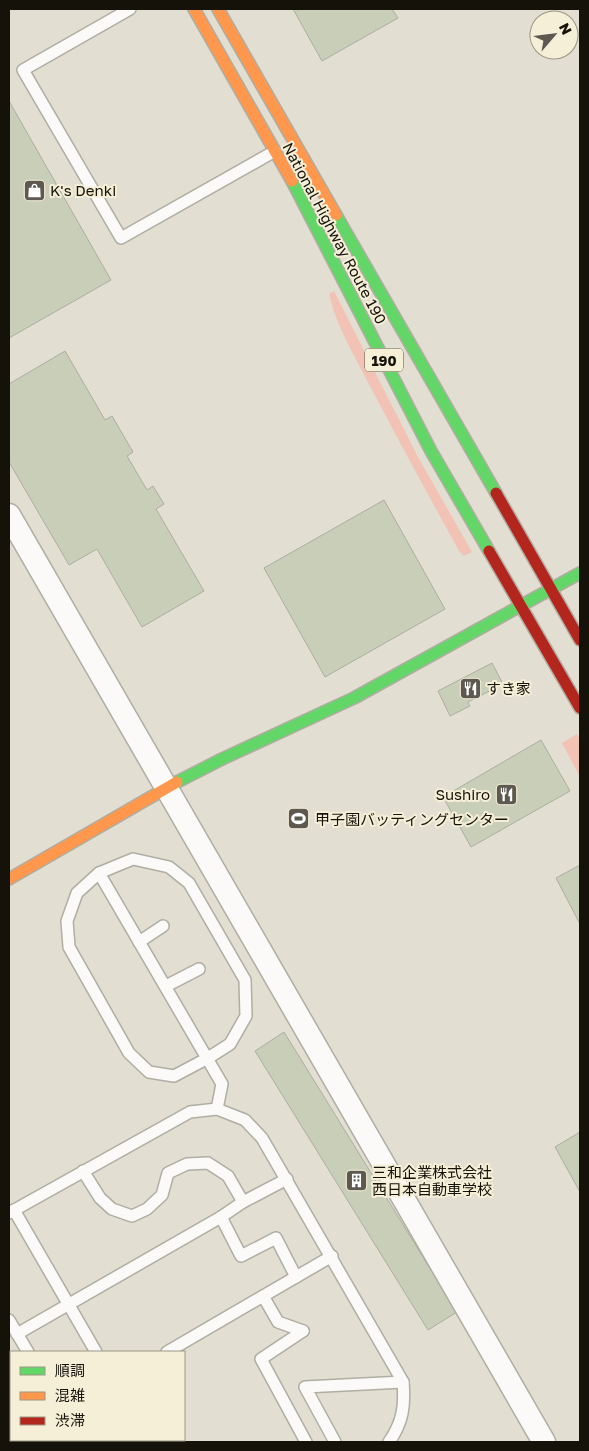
<svg xmlns="http://www.w3.org/2000/svg" width="589" height="1451" font-family="'Golos Text','Noto Sans JP',sans-serif">
  <rect width="100%" height="100%" fill="#e2ded1"/>
  <g fill="#f2c3b4">
    <path d="M 334,291 L 418,457 L 472,552 L 464,556 L 459,551 C 429,496 398,440 369,384 C 354,355 336,325 329,294 Z"/>
    <polygon points="577,734 580,740 580,777 562,743"/>
  </g>
  <g fill="#c9ceb8" stroke="#adada3">
    <polygon points="293,9 392,9 398,18 322,61"/>
    <polygon points="9,101 111,280 9,338"/>
    <polygon points="65,351 105,420 112,416 133,452 127,456 147,490 153,486 164,504 156,509 204,591 142,627 97,549 69,565 9,462 9,384"/>
    <polygon points="384,500 445,609 325,677 264,568"/>
    <polygon points="492,663 503,684 468,702 470,706 450,716 438,691"/>
    <polygon points="541,740 570,791 471,847 443,797"/>
    <polygon points="580,865 580,924 556,878"/>
    <polygon points="284,1032 457,1312 428,1330 255,1051"/>
    <polygon points="580,1132 580,1192 555,1147"/>
  </g>
  <g fill="none" stroke-linecap="round" stroke-linejoin="round">
    <defs>
      <g id="lane">
        <polyline points="130,9 23,70 121,238 275,151"/>
        <polygon points="133,859 169,867 189,883 245,980 246,1016 230,1044 208,1058 174,1076 149,1072 129,1053 69,947 67,921 77,893 99,873"/>
        <polyline points="99,873 222,1084 217,1109"/>
        <polyline points="139,942 163,926"/>
        <polyline points="166,986 199,969"/>
        <polyline points="83,1171 100,1198 112,1209 132,1216 147,1209 162,1195 168,1173 187,1164 208,1163 228,1176 243,1202"/>
        <polyline points="14,1210 96,1352"/>
        <path d="M 9,1213 L 190,1112 L 217,1109 L 245,1120 L 262,1138 L 403,1382 C 405,1406 403,1422 389,1442"/>
        <polyline points="221,1217 241,1256 276,1238 296,1277"/>
        <polyline points="263,1296 278,1322 303,1331"/>
        <polyline points="9,1320 28,1352"/>
        <polyline points="303,1331 261,1359 306,1442"/>
        <polyline points="17,1334 221,1217 243,1202 287,1179"/>
        <polyline points="167,1352 332,1256"/>
        <polyline points="9,1399 11,1398"/>
        <polyline points="30,1440 31,1442"/>
        <polyline points="78,1440 80,1442"/>
        <polyline points="147,1440 148,1442"/>
        <polyline points="12,1442 17,1440"/>
        <polyline points="335,1442 305,1387 403,1382"/>
      </g>
      <polyline id="street" points="9,515 544,1442"/>
      <g id="fast">
        <polyline points="292,181 431,451 489,551"/>
        <polyline points="336,215 496,493"/>
        <polyline points="177,782 222,759 354,698 580,573"/>
      </g>
      <g id="slow">
        <polyline points="194,9 292,181"/>
        <polyline points="218,9 336,215"/>
        <polyline points="9,879 177,782"/>
      </g>
      <g id="jam">
        <polyline points="496,493 580,640"/>
        <polyline points="489,551 580,708"/>
      </g>
    </defs>
    <use href="#lane" stroke="#b0ada3" stroke-width="14"/>
    <use href="#street" stroke="#b0ada3" stroke-width="25"/>
    <use href="#fast" stroke="#b0ada3" stroke-width="14"/>
    <use href="#slow" stroke="#b0ada3" stroke-width="14"/>
    <use href="#jam" stroke="#b0ada3" stroke-width="14"/>
    <use href="#lane" stroke="#fbfaf8" stroke-width="11"/>
    <use href="#street" stroke="#fbfaf8" stroke-width="22"/>
    <use href="#fast" stroke="#63d668" stroke-width="11"/>
    <use href="#slow" stroke="#ff974d" stroke-width="11"/>
    <use href="#jam" stroke="#b3261e" stroke-width="11"/>
  </g>
  <defs>
    <symbol id="shop-square" viewBox="-11 -11 22 22"><rect x="-9" y="-9" width="18" height="18" rx="4" fill="#5d5950" stroke="#f6efd7"/><path d="M-5-2.5h2.3a2.7 3.5 0 0 1 5.4 0H5L5.5 6h-11ZM-1.5-2.5h3a1.5 2.3 0 0 0-3 0Z" fill="#fff"/></symbol>
    <symbol id="restaurant-square" viewBox="-11 -11 22 22"><rect x="-9" y="-9" width="18" height="18" rx="4" fill="#5d5950" stroke="#f6efd7"/><path d="M-5-6h1v4h1v-4h1v4h1v-4h1v5L-1.5 .5V6h-2V.5L-5-1ZM5-6V6H3V1.5H1.5Q1.5-4 5-6Z" fill="#fff"/></symbol>
    <symbol id="stadium-square" viewBox="-11 -11 22 22"><rect x="-9" y="-9" width="18" height="18" rx="4" fill="#5d5950" stroke="#f6efd7"/><path d="M0-5a6.5 5 0 1 0 0 10a6.5 5 0 1 0 0-10ZM-3.5-1.8h7v3.6h-7Z" fill="#fff"/></symbol>
    <symbol id="building-square" viewBox="-11 -11 22 22"><rect x="-9" y="-9" width="18" height="18" rx="4" fill="#5d5950" stroke="#f6efd7"/><path d="M-4-6H4V6H1V3H-1V6H-4ZM-2.5-4.3h1.7v1.8h-1.7ZM.8-4.3h1.7v1.8H.8ZM-2.5-1h1.7V.8h-1.7ZM.8-1h1.7V.8H.8Z" fill="#fff"/></symbol>
  </defs>
  <g fill-rule="evenodd">
    <use href="#shop-square" x="22" y="178" width="25" height="25"/>
    <use href="#restaurant-square" x="458" y="676" width="25" height="25"/>
    <use href="#restaurant-square" x="494" y="782" width="25" height="25"/>
    <use href="#stadium-square" x="286" y="806" width="25" height="25"/>
    <use href="#building-square" x="344" y="1168" width="25" height="25"/>
  </g>
  <g text-anchor="middle" dominant-baseline="central" stroke-width="4" stroke-linejoin="round" paint-order="stroke">
    <rect fill="#f6efd7" stroke="#585448" stroke-width="1" x="365" y="348.5" width="38" height="23" rx="4"/>
    <g font-size="14" font-weight="bold" fill="#15120a">
      <text x="384" y="360">190</text>
    </g>
    <g font-size="15" fill="#15120a" stroke="#f6efd7" text-anchor="start">
      <text x="50" y="190">K's Denki</text>
      <text x="486" y="688">すき家</text>
      <text x="490" y="794" text-anchor="end">Sushiro</text>
      <text x="315" y="819">甲子園バッティングセンター</text>
      <text x="372" y="1172">三和企業株式会社<tspan x="372" dy="17">西日本自動車学校</tspan></text>
    </g>
    <g font-size="15" fill="#15120a" stroke="#f6efd7">
      <text transform="translate(335 233) rotate(62)">National Highway Route 190</text>
    </g>
  </g>
  <rect width="589" height="1451" fill="none" stroke="#15120a" stroke-width="20"/>
  <rect x="10" y="1351" width="175" height="90" fill="#f6efd7" stroke="#9c9785"/>
  <rect x="20" y="1367" width="25" height="8" fill="#63d668" stroke="#9c9785"/>
  <text x="55" y="1376" font-size="15" fill="#15120a">順調</text>
  <rect x="20" y="1392" width="25" height="8" fill="#ff974d" stroke="#9c9785"/>
  <text x="55" y="1401" font-size="15" fill="#15120a">混雑</text>
  <rect x="20" y="1417" width="25" height="8" fill="#b3261e" stroke="#9c9785"/>
  <text x="55" y="1426" font-size="15" fill="#15120a">渋滞</text>
  <g transform="translate(554 35) rotate(62)"><circle r="24" fill="#f6efd7" stroke="#9c9785"/>
  <path d="M0-4L9 19L0 12L-9 19Z" fill="#5d5950"/>
  <text y="-8" font-size="14" font-weight="bold" text-anchor="middle" fill="#15120a">N</text>
  </g>
</svg>
